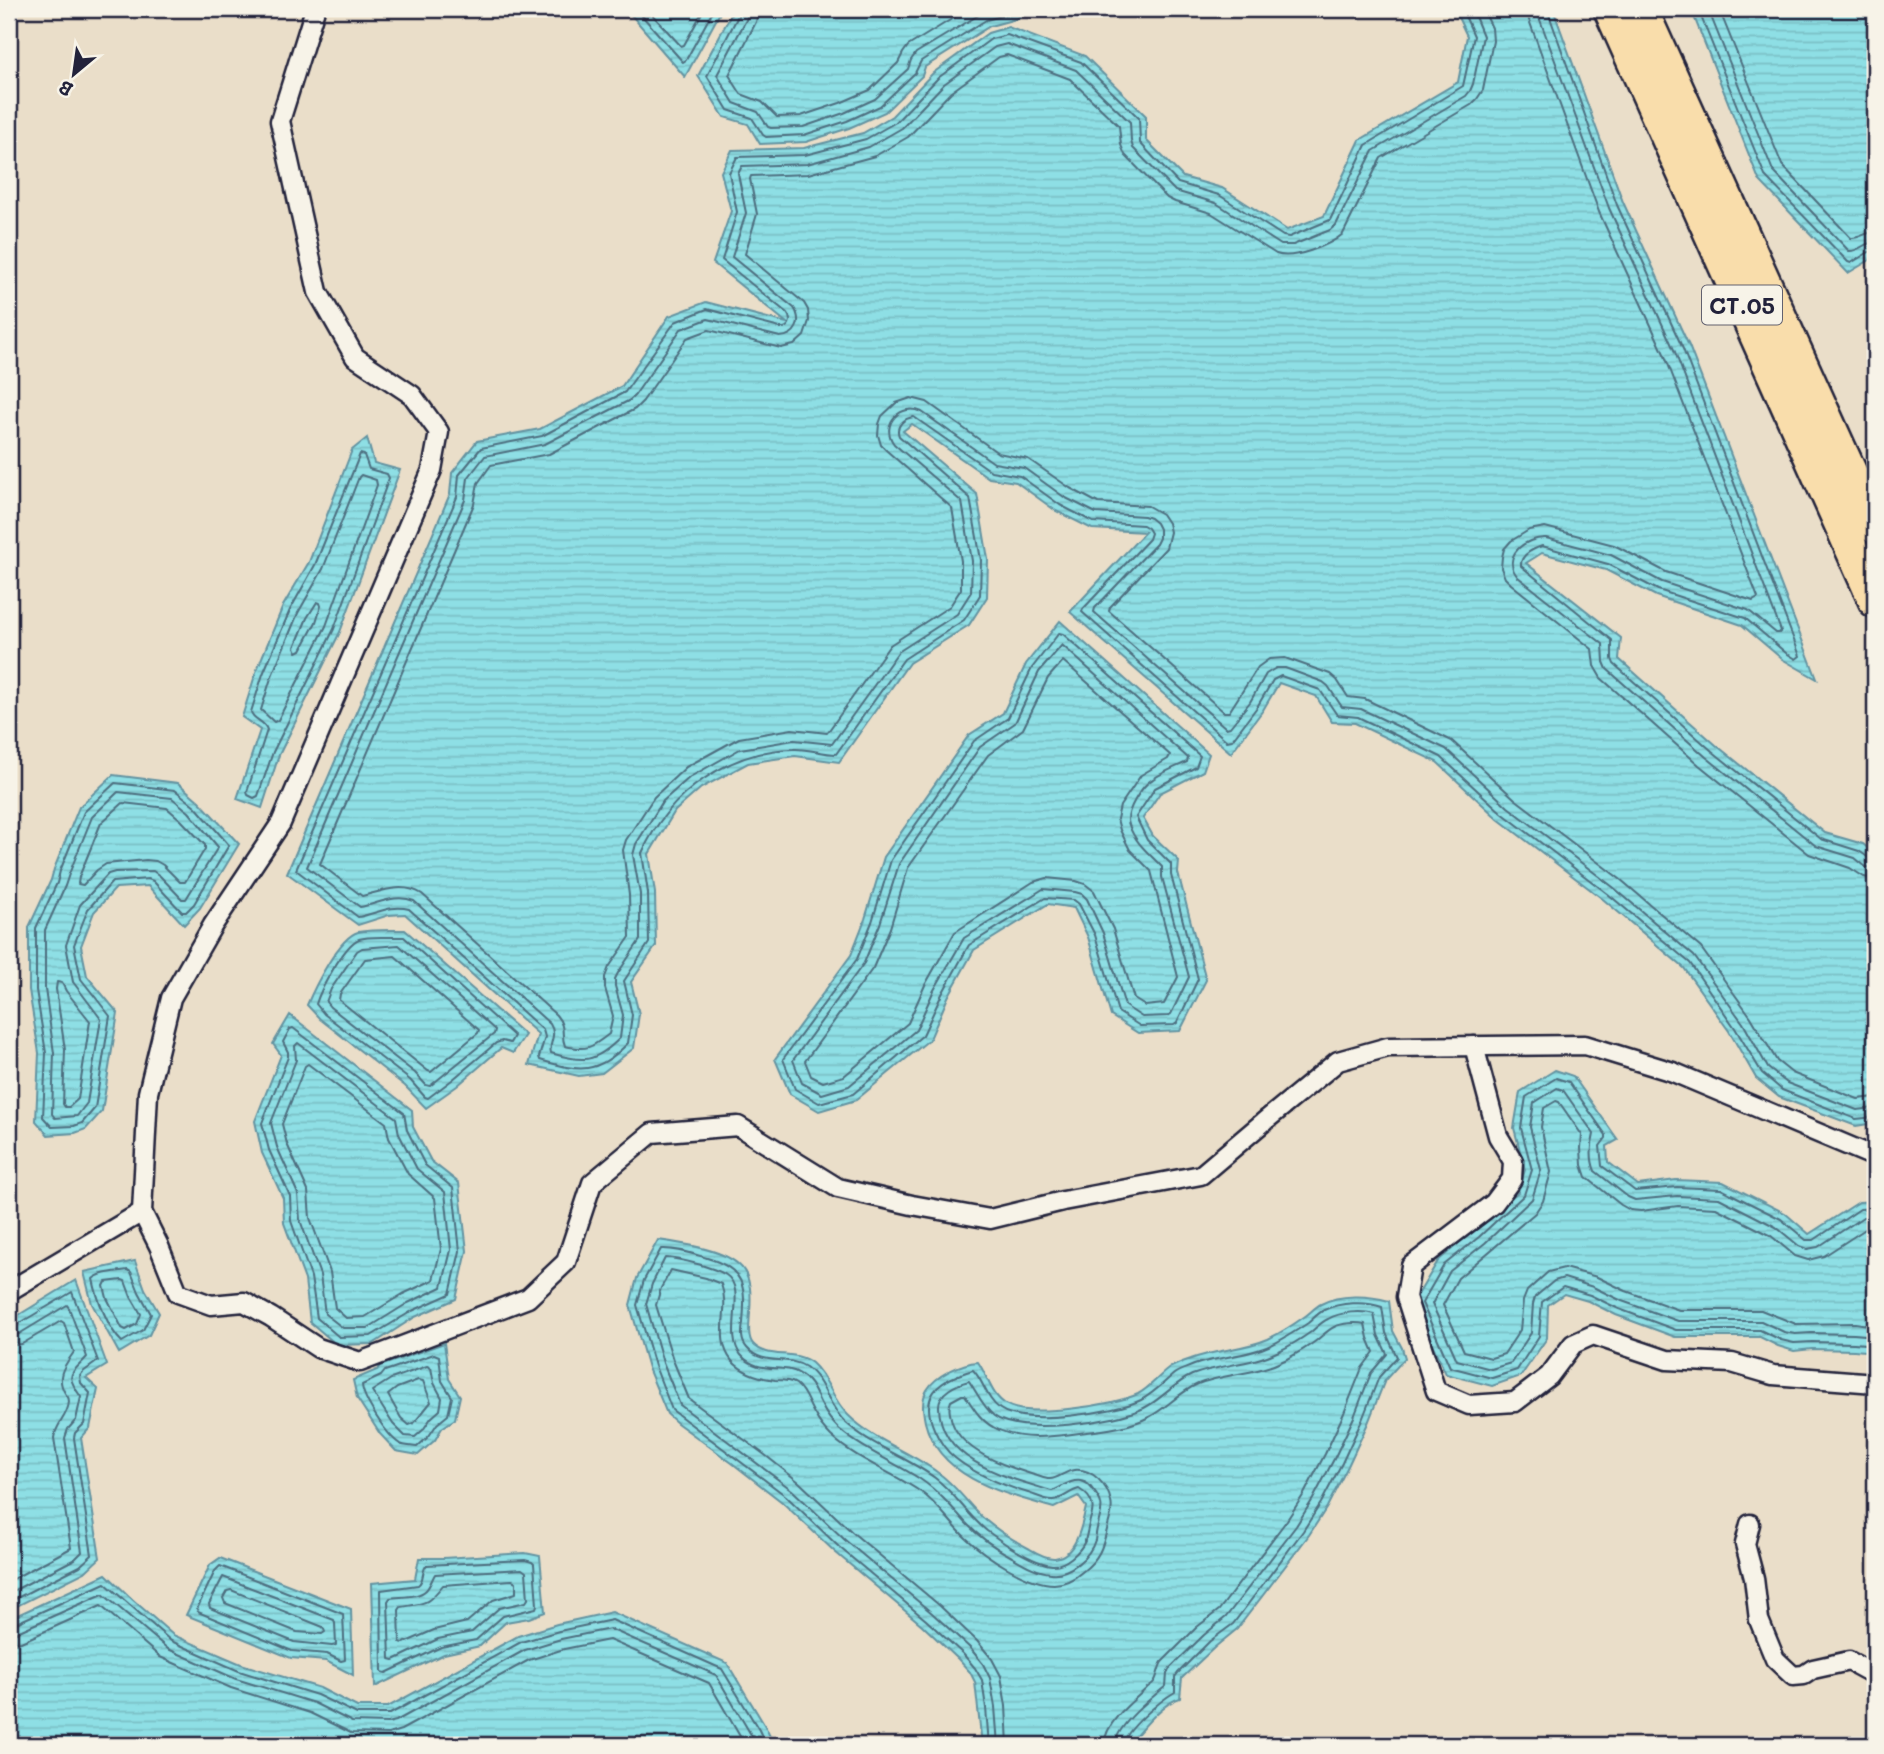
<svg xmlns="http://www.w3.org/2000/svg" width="1884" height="1754" font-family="Mali,sans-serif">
  <defs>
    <pattern id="water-rules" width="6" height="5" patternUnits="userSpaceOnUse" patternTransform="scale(1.75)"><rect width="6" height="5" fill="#8edfe5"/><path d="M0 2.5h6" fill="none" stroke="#7abfc5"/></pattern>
  </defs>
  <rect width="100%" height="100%" fill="#eadec9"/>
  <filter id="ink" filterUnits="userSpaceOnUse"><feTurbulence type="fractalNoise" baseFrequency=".0143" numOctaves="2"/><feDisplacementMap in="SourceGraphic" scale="14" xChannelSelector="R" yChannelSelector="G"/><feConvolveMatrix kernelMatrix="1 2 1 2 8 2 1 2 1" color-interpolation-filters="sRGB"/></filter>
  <g filter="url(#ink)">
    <g fill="url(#water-rules)" stroke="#6393a1" stroke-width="2">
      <polygon points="626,9 722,9 685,77"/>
      <polygon points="734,9 1021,9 1026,12 1016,19 990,26 925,67 922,76 885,112 849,128 806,142 760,144 748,124 724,117 698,76"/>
      <polygon points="1454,9 1553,9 1623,202 1689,346 1817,679 1782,659 1742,625 1656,596 1606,570 1542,553 1526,563 1621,638 1619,659 1716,745 1825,833 1863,844 1875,854 1875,1123 1856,1126 1779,1097 1756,1078 1729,1031 1684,968 1604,900 1498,819 1437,762 1355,723 1332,722 1316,696 1279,683 1263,710 1231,753 1070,612 1145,532 1092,529 1056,511 1016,482 989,478 912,424 903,431 977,494 988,559 987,597 969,625 909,663 839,762 795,756 748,763 701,788 675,811 649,854 655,893 656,946 631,982 639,1014 634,1048 602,1073 579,1076 529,1065 538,1034 405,914 389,915 358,925 287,873 450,494 452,473 477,441 540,429 622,386 669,316 706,302 787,323 713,263 731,211 721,172 732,150 804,148 863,133 892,116 933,73 988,33 1008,27 1085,56 1146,116 1146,140 1183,177 1222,188 1287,230 1324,216 1360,140 1458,82 1467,36"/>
      <polygon points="1691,9 1875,9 1875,257 1848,273 1759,180"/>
      <polygon points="367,438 374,463 400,470 340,632 279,755 262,808 237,799 260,730 242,717 256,672 283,606 309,562 352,450"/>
      <polygon points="1060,621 1209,754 1203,771 1160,793 1143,818 1153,836 1179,861 1178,873 1206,980 1180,1031 1138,1033 1111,1016 1088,937 1074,908 1048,904 974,950 948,997 930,1039 856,1100 819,1111 790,1094 775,1059 851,955 865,919 884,857 969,735 1003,713 1026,664"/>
      <polygon points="113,775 178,783 199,801 239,844 200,908 184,925 148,886 116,888 94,912 81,946 87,976 118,1013 102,1111 86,1129 75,1133 48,1135 36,1121 39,1053 29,990 29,927 51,880 54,869 79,807"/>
      <path d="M 392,930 L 405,930 L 525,1035 L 513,1053 L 501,1048 L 457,1086 L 426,1108 L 405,1086 L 320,1019 L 307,1005 C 314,988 339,937 358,932 C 368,930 381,930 392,930 Z"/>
      <polygon points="290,1015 412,1110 413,1127 431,1161 459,1183 467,1251 456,1299 415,1317 373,1344 337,1345 310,1322 305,1280 284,1223 283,1198 262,1153 255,1121 281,1055 273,1044"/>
      <polygon points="1555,1070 1573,1076 1618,1140 1607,1146 1608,1162 1638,1185 1676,1180 1723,1182 1785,1213 1809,1234 1859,1202 1875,1201 1875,1352 1854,1350 1812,1349 1794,1351 1778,1346 1760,1337 1675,1337 1616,1315 1588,1301 1564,1294 1548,1305 1547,1338 1521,1376 1492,1386 1446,1374 1413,1303 1438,1261 1518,1192 1525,1170 1514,1128 1520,1092"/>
      <path d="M 658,1240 C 680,1243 721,1249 738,1264 C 763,1285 741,1331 753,1344 C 768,1360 795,1349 812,1363 C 829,1378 832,1400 848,1415 C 873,1440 909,1451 937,1472 C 955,1484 966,1502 982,1517 C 996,1530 1013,1540 1030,1549 C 1037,1553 1047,1559 1055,1558 C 1077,1555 1082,1524 1086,1507 L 1078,1496 L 1054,1508 C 1006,1494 939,1479 925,1422 C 923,1412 921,1400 927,1390 C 935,1376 961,1363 978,1362 C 988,1376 991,1396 1007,1405 C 1030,1418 1115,1405 1138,1394 C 1151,1387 1159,1375 1171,1367 C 1177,1364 1184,1361 1191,1359 C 1216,1349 1243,1350 1268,1339 C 1280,1333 1293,1325 1304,1317 C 1310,1313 1315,1307 1321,1304 C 1340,1294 1368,1295 1389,1301 L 1393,1331 L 1402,1348 L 1405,1358 L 1385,1380 L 1368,1423 L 1348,1466 L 1327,1507 L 1309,1535 L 1237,1629 L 1215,1647 L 1182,1678 L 1180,1698 C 1162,1703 1141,1730 1128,1745 L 982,1745 L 975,1682 L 970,1672 L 958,1659 L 922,1625 L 835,1552 L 782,1502 L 732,1463 L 677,1423 L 667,1414 L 648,1368 L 630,1305 L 637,1278 Z"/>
      <polygon points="135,1261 145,1289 159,1313 149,1335 119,1353 92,1304 84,1272"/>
      <polygon points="76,1280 107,1365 86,1378 98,1389 90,1428 81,1438 100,1558 85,1572 9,1610 9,1321"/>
      <polygon points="444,1343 449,1379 460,1396 455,1419 442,1428 435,1440 418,1455 396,1451 380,1434 357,1398 353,1380 377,1370 380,1366"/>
      <polygon points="525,1553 540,1556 545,1612 529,1618 506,1622 480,1646 444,1654 375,1687 372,1583 415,1579 419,1558 443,1558"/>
      <polygon points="220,1558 351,1609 353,1675 326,1661 291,1658 186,1615 210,1565"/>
      <polygon points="106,1574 132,1599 173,1635 241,1664 320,1688 357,1707 388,1707 518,1636 557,1624 612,1612 727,1663 765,1726 774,1745 9,1745 9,1619"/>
    </g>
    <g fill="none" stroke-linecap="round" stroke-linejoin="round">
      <g stroke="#4d6e7f" stroke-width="2">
        <polyline points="636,9 683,62 686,60 714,9"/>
        <polyline points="647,9 681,46 684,45 704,9"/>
        <polyline points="739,9 739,14 707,76 728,110 752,118 763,135 766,137 804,135 847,121 880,106 915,73 921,61 986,20 1013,13 1018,9"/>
        <polyline points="748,9 747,18 717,75 734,103 758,112 768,127 771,128 803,127 844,113 875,99 908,69 911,60 916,53 982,13 994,9"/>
        <polyline points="759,9 756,22 729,75 741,94 762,102 777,117 801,116 840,103 870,90 898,63 903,53 908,46 968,9"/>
        <path d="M 1462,9 L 1474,36 L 1463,86 L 1366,145 L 1330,220 L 1289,237 L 1283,236 L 1219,195 L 1178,183 L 1140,143 L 1139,118 L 1081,62 L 1007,35 L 991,39 L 938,78 L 896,122 L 866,139 L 805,155 L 737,157 L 729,173 L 737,212 L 722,260 L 787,313 C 793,321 789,329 780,328 L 707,309 L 675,322 L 625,392 L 542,436 L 481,448 L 459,475 L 457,497 L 296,870 L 358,917 C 376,914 391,904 409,909 L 543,1030 L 545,1037 L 539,1057 L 540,1060 C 580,1072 597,1075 628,1043 L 632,1015 L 624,981 L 649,943 L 648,893 L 642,853 C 669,793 728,751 793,749 C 808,748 822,754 836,754 L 904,659 L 964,620 L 980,595 L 981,560 L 970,498 L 899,436 C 895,426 904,418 914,417 L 991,471 L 1020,476 L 1060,505 L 1093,522 L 1143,525 L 1148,528 L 1151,533 L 1149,539 L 1083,609 L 1082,612 L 1227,741 L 1232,740 L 1257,707 L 1273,680 L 1281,676 L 1320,690 L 1337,715 L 1358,717 L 1441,757 L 1502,813 L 1608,894 L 1690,963 L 1735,1028 L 1762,1073 L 1782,1090 L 1856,1119 L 1875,1117"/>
        <path d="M 1472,9 L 1483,36 L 1473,84 L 1470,91 L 1466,96 L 1373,151 L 1336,225 L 1330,230 L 1293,245 L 1281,245 L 1216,203 L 1175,191 L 1133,148 L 1131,141 L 1130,122 L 1076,70 L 1007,44 L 995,47 L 944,84 L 902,128 L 869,147 L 807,164 L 742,166 L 738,174 L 746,213 L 732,257 L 794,308 C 803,322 796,336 780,337 L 708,319 L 681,329 L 635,395 L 630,400 L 545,444 L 485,456 L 468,478 L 465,500 L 307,867 L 360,907 C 378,904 396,893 414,901 L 550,1024 C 558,1037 548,1042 551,1053 C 583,1063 595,1063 620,1038 L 623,1015 L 615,986 L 615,979 L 618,973 L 640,940 L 640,894 L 633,855 L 636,844 L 663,801 L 690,777 L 740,749 L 794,740 L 832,744 L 898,652 L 957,614 L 971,592 L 972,561 L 962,502 L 894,444 C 879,424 902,402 922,412 L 994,463 L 1024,468 L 1064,497 L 1096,513 L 1144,516 L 1150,518 L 1156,523 L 1159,529 L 1159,538 L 1156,544 L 1095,608 L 1094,612 L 1226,728 L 1230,727 L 1250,702 L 1266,674 L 1276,668 L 1285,668 L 1323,682 L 1328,686 L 1342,707 L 1361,709 L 1446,749 L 1508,807 L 1613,887 L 1694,956 L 1743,1023 L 1768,1068 L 1787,1083 L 1857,1110 L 1875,1108"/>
        <path d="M 1483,9 L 1492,28 L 1493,41 L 1483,90 L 1477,99 L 1471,105 L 1381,158 L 1343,234 C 1329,246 1293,260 1276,254 L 1211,213 L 1175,202 L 1167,198 L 1125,155 L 1121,145 L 1119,126 L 1070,79 L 1007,55 L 999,57 L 951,92 L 908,137 L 875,156 L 808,174 L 751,176 L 750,179 L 757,214 L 745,254 L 804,303 L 808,310 L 809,321 L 804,336 L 794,345 L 781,348 L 709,330 L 687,338 L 643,401 L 635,409 L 549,454 L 491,465 L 478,483 L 474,504 L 320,864 L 362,896 C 382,891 403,882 422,894 L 556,1015 C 567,1028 560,1034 565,1046 C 587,1051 591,1048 609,1034 L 613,1016 L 605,988 L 605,977 L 609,967 L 630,937 L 629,895 L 623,850 L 626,840 L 654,797 L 686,767 L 739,738 L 792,729 L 827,733 L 890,645 L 950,606 L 961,589 L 961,561 L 952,508 L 887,451 L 881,445 L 878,435 L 879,424 L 882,416 L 896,403 L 911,398 L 927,402 L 998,453 L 1028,459 L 1070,488 L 1098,503 L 1148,506 L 1162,514 L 1168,523 L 1170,532 L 1166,548 L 1110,607 L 1109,611 L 1224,712 L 1229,712 L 1258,667 L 1269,659 L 1285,658 L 1330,674 L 1337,680 L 1348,697 L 1365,699 L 1452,741 L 1515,799 L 1620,879 L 1701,948 L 1751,1017 L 1777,1061 L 1792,1073 L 1858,1099 L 1875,1097"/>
        <polyline points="1527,9 1529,20 1599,212 1665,356 1758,598 1753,601 1666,572 1614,545 1545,527 1529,530 1511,541 1504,549 1502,557 1501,568 1505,578 1511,584 1592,649 1594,666 1601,678 1699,765 1809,854 1850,868 1864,877 1875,879"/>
        <path d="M 1538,9 L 1539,17 L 1609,208 L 1675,352 L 1781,631 L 1779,633 L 1776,633 L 1748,610 L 1662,582 L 1611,555 L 1546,538 C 1526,537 1500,556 1518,577 L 1603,644 L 1604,662 L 1607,669 L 1706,757 L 1816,846 L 1855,858 L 1866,867 L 1875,868"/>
        <path d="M 1547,9 L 1617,205 L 1683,349 L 1800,656 L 1796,659 L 1786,653 L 1745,618 L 1658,590 L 1608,564 L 1542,546 C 1533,549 1520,555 1521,566 L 1612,640 L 1612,659 L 1614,664 L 1712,751 L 1821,839 L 1859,851 L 1869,858 L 1875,859"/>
        <polyline points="1698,9 1765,176 1848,262 1851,263 1869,252 1875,251"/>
        <path d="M 1708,9 L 1773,171 L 1849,251 C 1858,252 1865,242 1875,242"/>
        <path d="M 1719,9 L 1782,165 L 1851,238 C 1859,239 1866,232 1875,232"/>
        <path d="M 360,454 L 364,455 L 369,469 L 387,474 L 389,478 L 334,629 L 273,752 L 258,796 L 254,798 L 248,795 L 247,792 L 267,730 C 265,721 253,720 251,712 L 263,674 L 290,610 L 315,565 Z"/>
        <polygon points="361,475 376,480 377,485 326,626 278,720 274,722 261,710 271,678 298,613 323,569 359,477"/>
        <polygon points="317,602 320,603 321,606 316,622 301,650 297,652 295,647 307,618"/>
        <polygon points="1059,633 1063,634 1200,756 1196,767 1155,788 1136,817 1147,840 1171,864 1171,875 1198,979 1177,1023 1174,1025 1140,1026 1118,1012 1095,935 1079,904 1074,900 1045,898 969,945 942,994 923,1035 853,1094 819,1103 795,1089 783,1059 857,959 872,922 891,860 974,741 1008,718 1032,668"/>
        <path d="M 1062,645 L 1188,758 L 1187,762 C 1176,767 1163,772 1153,779 C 1142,785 1124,813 1129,825 C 1135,843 1150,854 1162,867 L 1162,877 L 1189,977 L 1171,1014 L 1168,1016 L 1142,1017 L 1125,1006 L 1103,933 L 1087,899 L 1082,894 L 1075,892 L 1043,889 L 964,938 L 934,990 L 916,1030 L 849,1086 L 822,1094 L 802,1083 L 793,1060 L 864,963 L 880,924 L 899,864 L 980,747 L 1015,723 L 1039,672 Z"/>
        <polygon points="1063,661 1170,755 1168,759 1141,775 1120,806 1117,819 1120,830 1130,850 1151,871 1178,977 1164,1004 1145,1006 1134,999 1113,929 1094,891 1085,884 1076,881 1047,878 1033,882 955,932 925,985 908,1023 844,1076 823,1082 811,1076 805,1061 873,968 890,928 908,868 988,755 1023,729 1048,678"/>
        <polygon points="115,783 175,790 195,806 229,845 194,904 186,912 182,912 153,881 148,879 112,882 88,909 74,945 81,979 110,1016 95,1108 82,1123 74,1126 52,1127 43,1117 46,1053 36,990 36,928 57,883 60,871 84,812"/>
        <polygon points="118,792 172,798 189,812 218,847 186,899 182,899 160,876 153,871 115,872 108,874 80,905 66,945 73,982 101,1019 87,1103 77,1116 55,1118 52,1114 54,1053 45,989 45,930 65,886 69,874 92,817"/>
        <polygon points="123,803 167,808 181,820 205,845 205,849 185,882 180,882 163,865 156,861 146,860 106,864 97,870 83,885 78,884 79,877 101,823"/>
        <path d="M 392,937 L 404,937 L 514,1036 L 510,1043 L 502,1041 L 496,1043 L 452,1080 L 428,1098 L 425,1097 L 410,1080 L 324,1014 L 316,1004 C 320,990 345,944 359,939 C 368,936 382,937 392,937 Z"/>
        <polygon points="399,945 495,1030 494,1034 430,1086 426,1085 415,1073 330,1007 326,1002 331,989 357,951 362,948"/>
        <polygon points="395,956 479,1030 478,1033 431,1072 428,1071 339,1000 340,994 365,959"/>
        <polygon points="57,982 62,983 66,991 90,1021 78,1099 69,1107 65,1107 63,1104 65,1050 56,989"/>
        <polygon points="293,1028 404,1113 407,1130 425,1165 453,1188 460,1251 450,1294 412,1311 371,1336 339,1337 317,1318 311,1277 291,1221 290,1196 269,1150 262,1123 288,1057 288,1052 283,1042 290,1029"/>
        <polygon points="298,1043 396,1118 399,1134 417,1169 445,1192 451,1250 442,1287 408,1303 368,1328 343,1328 325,1314 320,1275 300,1220 298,1194 277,1147 271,1123 296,1060 295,1046"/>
        <polygon points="308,1064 386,1123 389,1138 408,1174 435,1198 441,1249 433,1280 403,1294 365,1317 346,1318 335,1308 330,1272 310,1218 308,1191 287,1144 282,1124 305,1066"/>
        <polyline points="1875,1208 1860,1209 1814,1240 1806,1240 1781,1219 1721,1189 1677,1187 1635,1191 1602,1166 1600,1146 1606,1138 1606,1135 1569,1082 1556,1078 1526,1097 1521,1128 1532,1170 1524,1195 1479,1237 1444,1265 1422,1303 1450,1367 1492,1378 1517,1370 1539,1336 1542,1302 1563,1287 1590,1295 1619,1309 1676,1330 1760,1330 1781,1340 1794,1343 1812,1342 1854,1343 1875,1345"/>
        <path d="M 1875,1216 L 1863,1217 L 1818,1247 L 1807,1249 L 1799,1246 L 1776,1227 L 1719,1198 L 1677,1196 L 1635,1200 L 1628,1197 L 1595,1171 C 1590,1159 1591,1146 1594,1134 L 1563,1090 L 1557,1088 L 1534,1103 L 1530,1127 L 1541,1170 L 1532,1199 L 1485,1243 L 1450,1271 L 1432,1304 L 1457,1360 L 1491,1369 L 1511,1363 L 1531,1333 L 1533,1304 L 1535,1297 L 1554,1281 L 1564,1278 L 1593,1287 L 1622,1301 L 1678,1321 L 1761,1321 L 1784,1332 L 1795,1334 L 1811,1333 L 1854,1334 L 1875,1336"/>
        <polyline points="1875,1227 1867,1228 1824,1256 1808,1260 1795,1256 1770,1235 1716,1208 1678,1206 1641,1211 1630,1210 1621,1205 1586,1177 1582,1165 1581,1148 1582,1135 1559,1102 1556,1101 1544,1108 1541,1127 1551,1172 1543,1201 1535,1213 1458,1278 1443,1305 1464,1351 1491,1358 1504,1354 1520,1330 1523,1301 1527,1291 1548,1272 1564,1268 1597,1277 1626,1291 1679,1310 1761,1310 1796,1324 1855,1323 1875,1326"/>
        <path d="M 128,1270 L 131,1272 L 139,1292 L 151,1314 L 143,1330 L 122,1342 C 108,1329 97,1298 93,1279 C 101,1272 117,1272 128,1270 Z"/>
        <polygon points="122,1280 125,1281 131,1297 141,1314 137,1324 126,1330 122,1328 107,1298 104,1286 106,1282"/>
        <polyline points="9,1327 15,1326 72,1292 98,1361 83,1372 80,1376 81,1383 90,1393 84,1424 75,1433 74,1438 92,1555 80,1566 9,1602"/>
        <path d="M 9,1336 L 19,1334 L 67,1305 L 69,1308 L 87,1357 C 71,1375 64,1373 81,1397 L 76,1420 L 68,1429 L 65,1438 L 82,1552 L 75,1559 L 9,1593"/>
        <path d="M 9,1346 L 22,1344 L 61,1321 L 64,1323 L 74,1352 C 65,1365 55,1376 65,1393 C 68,1398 69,1396 69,1402 C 68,1416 56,1424 54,1438 L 71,1548 L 9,1581"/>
        <path d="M 434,1354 L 439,1356 L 442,1381 L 452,1397 L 448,1415 L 437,1424 L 429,1436 L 417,1447 C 412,1446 404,1446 400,1444 C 387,1436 363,1399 362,1385 L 381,1376 L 385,1371 Z"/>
        <polygon points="427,1366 431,1368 434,1383 442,1398 440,1410 431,1418 423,1430 415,1437 405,1436 393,1424 372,1391 391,1379"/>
        <polygon points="418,1380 423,1381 431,1402 414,1423 409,1425 401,1418 388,1395 397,1388"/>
        <path d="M 525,1560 L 532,1562 L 534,1564 L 537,1605 L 536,1608 L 503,1616 L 476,1640 L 441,1647 L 386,1673 L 382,1672 L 381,1590 L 418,1585 C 425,1580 421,1570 427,1565 Z"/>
        <polygon points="220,1566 343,1614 345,1660 341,1661 327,1654 292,1651 198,1612 197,1609 215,1571"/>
        <path d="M 522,1569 L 526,1572 L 528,1599 L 526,1602 L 499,1608 L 472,1632 L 438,1639 L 394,1660 L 390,1659 L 388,1601 L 390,1598 C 401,1596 418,1598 426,1590 C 430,1586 432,1579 435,1574 Z"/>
        <polygon points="223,1577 334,1620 335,1623 336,1645 332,1646 294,1642 210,1608 209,1604"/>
        <path d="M 512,1580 L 516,1582 L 516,1593 L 493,1600 L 467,1622 L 434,1630 L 404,1643 L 400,1642 L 399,1610 L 401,1607 C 426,1603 427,1605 443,1585 Z"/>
        <polygon points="231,1590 323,1627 325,1632 322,1634 297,1632 225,1603 223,1598 227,1591"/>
        <polyline points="9,1624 14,1624 105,1583 171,1641 239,1671 317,1695 357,1714 390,1714 521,1642 559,1631 612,1620 722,1669 759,1730 766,1745"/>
        <polyline points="9,1633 17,1632 103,1594 168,1649 236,1679 314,1703 352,1722 388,1723 396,1721 525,1650 561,1639 610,1629 716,1675 757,1745"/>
        <polyline points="9,1644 21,1642 101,1606 160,1657 231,1688 310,1713 351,1733 388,1734 401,1730 529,1660 564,1649 609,1640 709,1683 745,1745"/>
        <path d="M 989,1745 L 986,1708 L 982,1680 L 975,1668 L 963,1654 L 926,1620 L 839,1547 L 786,1496 L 672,1410 L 655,1366 L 637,1305 L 644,1280 L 661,1249 C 676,1248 693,1254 707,1258 C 745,1269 746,1286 743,1323 C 742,1331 740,1340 747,1348 C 762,1366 788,1355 806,1367 C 825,1381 828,1406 845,1422 C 871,1446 907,1457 935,1478 C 955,1493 967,1515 987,1531 C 1002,1542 1033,1563 1052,1565 C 1065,1566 1080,1552 1085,1541 C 1087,1534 1088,1527 1090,1520 C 1091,1516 1094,1510 1092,1505 C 1091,1498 1084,1492 1079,1489 C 1070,1491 1063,1499 1054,1500 C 1047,1501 1035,1495 1028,1493 C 1002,1485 976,1475 955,1458 C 940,1446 922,1414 932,1395 C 939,1381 959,1374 973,1370 C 984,1381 986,1399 1000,1409 C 1024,1426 1115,1413 1141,1400 C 1154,1393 1163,1383 1174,1374 C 1179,1370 1188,1368 1194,1365 C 1219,1356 1246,1357 1271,1345 C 1284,1339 1296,1331 1308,1323 C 1313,1319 1318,1313 1324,1310 C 1340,1302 1366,1301 1382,1307 L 1386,1333 L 1397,1357 L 1379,1377 L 1362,1420 L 1342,1463 L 1321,1503 L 1303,1531 L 1233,1624 L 1210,1641 L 1178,1673 L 1175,1677 L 1175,1692 C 1161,1700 1125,1730 1123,1745"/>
        <path d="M 998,1745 L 995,1707 L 990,1678 L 983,1664 L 970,1648 L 932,1613 L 845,1540 L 792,1490 L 680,1405 L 663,1363 L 646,1304 L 652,1284 L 665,1258 C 677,1258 690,1262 701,1265 C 709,1268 719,1270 726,1275 C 748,1289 723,1334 741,1355 C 758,1375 783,1363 800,1374 C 813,1382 816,1396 823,1408 C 827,1416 833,1423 839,1429 C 863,1450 894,1462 920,1479 C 938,1491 951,1506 966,1523 C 979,1537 995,1548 1012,1557 C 1024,1564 1037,1572 1051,1573 C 1069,1575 1090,1557 1095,1540 C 1096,1535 1096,1530 1098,1525 C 1099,1518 1103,1511 1101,1504 C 1100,1499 1096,1494 1093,1490 C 1090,1486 1087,1482 1081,1481 C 1071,1479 1061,1488 1052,1491 C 1009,1478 940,1462 939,1407 C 938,1392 957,1384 969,1381 C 977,1393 983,1407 994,1416 C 1020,1436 1116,1422 1144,1408 C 1162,1399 1174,1383 1192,1375 C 1221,1364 1251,1365 1279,1351 C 1290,1346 1301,1339 1311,1332 C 1316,1328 1321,1322 1328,1319 C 1340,1312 1361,1310 1374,1314 L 1378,1335 L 1387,1354 L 1371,1373 L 1354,1417 L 1334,1459 L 1313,1499 L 1296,1526 L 1226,1617 L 1204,1635 L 1170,1668 L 1167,1674 L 1166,1686 C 1151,1698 1116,1726 1115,1745"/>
        <path d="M 1008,1745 L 1006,1706 L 1001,1676 L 992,1659 L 977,1641 L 939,1605 L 852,1532 L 799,1482 L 765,1455 L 689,1399 L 673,1360 L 656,1305 L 661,1288 L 671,1270 L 706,1278 L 721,1284 C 731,1310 713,1338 732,1361 C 743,1373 760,1378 775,1380 C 782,1380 790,1380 796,1384 C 806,1392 808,1405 815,1415 C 819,1423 825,1430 831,1436 C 857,1460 892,1472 921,1492 C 939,1505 950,1523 966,1538 C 985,1556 1027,1584 1054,1584 C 1065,1584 1074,1579 1082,1572 C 1102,1557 1103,1544 1109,1522 C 1111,1515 1113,1509 1111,1502 C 1108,1485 1092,1468 1074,1470 C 1065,1471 1057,1480 1049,1479 C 1045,1479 1039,1476 1034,1475 C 1006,1466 963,1453 952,1422 C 950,1414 948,1408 951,1401 L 962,1395 L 965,1395 C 973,1407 980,1420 993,1427 C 1021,1443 1056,1436 1087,1432 C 1109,1429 1130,1427 1149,1417 C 1167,1408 1179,1392 1198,1384 C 1227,1373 1256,1375 1285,1360 C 1296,1354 1307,1348 1317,1340 C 1322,1336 1328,1330 1334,1327 C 1342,1323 1356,1322 1365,1324 L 1368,1338 L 1374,1352 L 1362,1368 L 1344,1413 L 1325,1454 L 1304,1494 L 1287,1520 L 1219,1610 L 1197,1627 L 1162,1662 C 1158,1668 1158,1677 1154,1682 C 1152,1685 1148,1686 1146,1689 C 1130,1703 1105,1723 1104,1745"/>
      </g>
      <defs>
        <g id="street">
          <polyline points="315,9 280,121 318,292 355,357 412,395 439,432 432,470 281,823 213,925 171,998 148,1093 142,1212 159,1246 178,1293 211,1305 244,1302 271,1317 318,1348 360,1362 528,1298 566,1262 592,1183 652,1133 738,1126 838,1188 912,1205 990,1219 1063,1201 1201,1175 1266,1120 1338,1061 1388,1047 1585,1045 1673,1072 1875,1157"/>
          <polyline points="1474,1046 1498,1136 1513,1161 1512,1179 1494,1203 1411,1266 1406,1297 1436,1391 1469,1405 1515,1402 1549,1376 1573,1344 1593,1335 1667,1360 1732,1363 1773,1375 1875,1383"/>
          <polyline points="9,1291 142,1212"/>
          <polyline points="1750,1524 1745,1544 1754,1578 1759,1620 1775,1659 1793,1676 1804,1675 1813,1669 1849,1661 1873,1674 1875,1680"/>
        </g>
        <g id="highway">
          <polyline points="1610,9 1875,601"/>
          <polyline points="1641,9 1875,527"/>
        </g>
      </defs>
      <use href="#street" stroke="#22223b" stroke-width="23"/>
      <use href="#highway" stroke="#22223b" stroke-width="37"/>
      <use href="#street" stroke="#f7f3e8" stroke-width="18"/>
      <use href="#highway" stroke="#f9ddab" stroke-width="32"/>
    </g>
  </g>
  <g text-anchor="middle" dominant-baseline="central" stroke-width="5" stroke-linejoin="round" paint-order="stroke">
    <rect fill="#f7f3e8" stroke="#62616f" stroke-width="2" x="1702" y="285.5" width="80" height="39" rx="5"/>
    <g font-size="23" font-weight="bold" fill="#22223b">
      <text x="1742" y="305">CT.05</text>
    </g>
  </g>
  <rect width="1884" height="1754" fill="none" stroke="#f7f3e8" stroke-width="35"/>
  <rect x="18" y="18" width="1849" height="1719" fill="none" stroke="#22223b" stroke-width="2.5" filter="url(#ink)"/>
  <g transform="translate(74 74) rotate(209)" stroke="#f7f3e8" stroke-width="5" paint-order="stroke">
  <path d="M0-5L12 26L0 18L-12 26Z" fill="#22223b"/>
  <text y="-10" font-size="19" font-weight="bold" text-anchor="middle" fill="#22223b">B</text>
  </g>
</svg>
